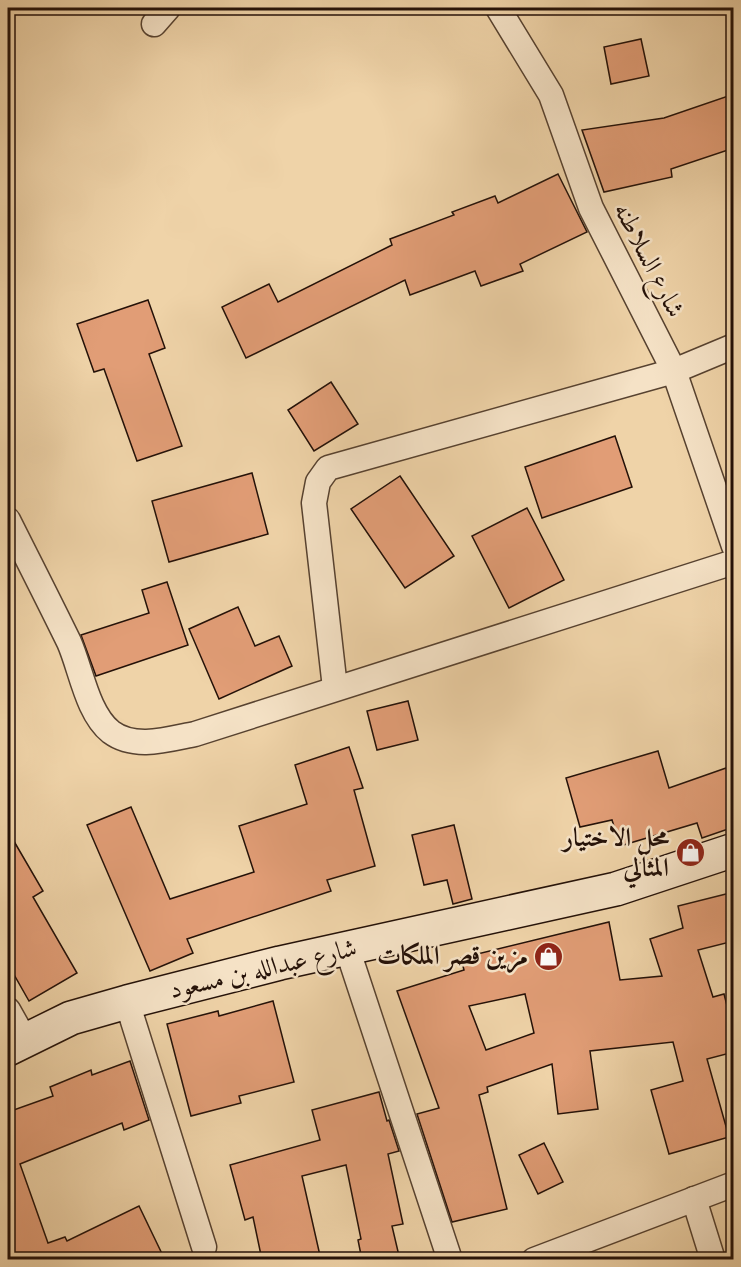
<svg xmlns="http://www.w3.org/2000/svg" width="741" height="1267" font-family="'IM FELL Double Pica',Amiri,serif">
  <rect width="100%" height="100%" fill="#efd3a8"/>
  <filter id="stains"><feTurbulence type="fractalNoise" baseFrequency=".00333" numOctaves="4"/><feColorMatrix values="0 0 0 0 .2 0 0 0 0 .09 0 0 0 0 .02 0 0 0 .5 -.17"/></filter>
  <radialGradient id="worn" r=".72"><stop offset=".6" stop-color="#630" stop-opacity="0"/><stop offset="1" stop-color="#630" stop-opacity=".3"/></radialGradient>
  <g fill="#e19d76" stroke="#241108" stroke-width="1.5" fill-rule="evenodd">
    <polygon points="641,39 649,76 611,84 604,47"/>
    <polygon points="734,94 734,148 671,169 672,177 604,192 582,130 664,118"/>
    <polygon points="558,174 587,232 520,264 523,271 481,286 475,271 410,295 405,280 246,358 222,307 269,284 278,302 392,245 390,239 454,215 452,212 495,196 498,203"/>
    <polygon points="148,300 165,348 149,354 182,446 137,461 104,369 94,372 77,324"/>
    <polygon points="331,382 358,424 314,451 288,410"/>
    <polygon points="615,436 632,487 542,518 525,467"/>
    <polygon points="252,473 268,534 169,562 152,501"/>
    <polygon points="400,476 454,556 405,588 351,509"/>
    <polygon points="527,508 564,580 509,608 472,536"/>
    <polygon points="167,582 188,645 96,676 81,635 149,613 142,590"/>
    <polygon points="238,607 255,646 279,636 292,666 219,699 189,629"/>
    <polygon points="408,701 418,740 377,750 367,711"/>
    <polygon points="349,747 363,788 354,790 375,866 327,880 331,891 187,939 193,953 150,971 87,825 131,807 170,899 254,872 239,826 307,804 295,765"/>
    <polygon points="658,751 669,788 726,768 734,789 734,827 702,838 697,823 620,846 612,820 580,827 566,778"/>
    <polygon points="454,825 472,899 453,904 447,880 424,885 412,835"/>
    <polygon points="8,831 43,891 33,897 77,973 29,1001 8,964"/>
    <path d="M 734,892 L 734,941 L 698,950 L 713,997 L 724,994 L 734,1033 L 734,1052 L 707,1059 L 729,1137 L 669,1154 L 651,1090 L 683,1081 L 673,1042 L 590,1051 L 598,1109 L 558,1114 L 552,1064 L 487,1087 L 488,1092 L 479,1095 L 507,1209 L 452,1222 L 417,1114 L 439,1108 L 397,991 L 464,970 L 461,958 L 609,922 L 620,980 L 662,976 L 650,939 L 683,928 L 678,906 ZM 525,994 L 534,1033 L 486,1050 L 469,1006 Z"/>
    <polygon points="273,1001 294,1082 239,1096 241,1103 191,1116 167,1024 218,1011 219,1016"/>
    <polygon points="130,1061 149,1120 124,1130 122,1123 20,1164 48,1243 65,1237 67,1241 139,1206 165,1260 8,1260 8,1112 53,1096 50,1087 91,1070 92,1075"/>
    <polygon points="379,1092 387,1121 389,1120 399,1151 388,1154 403,1224 392,1226 400,1260 362,1260 358,1240 361,1239 346,1165 302,1176 321,1260 262,1260 253,1217 245,1220 230,1165 320,1140 312,1110"/>
    <polygon points="544,1143 563,1182 538,1194 519,1155"/>
  </g>
  <g fill="none" stroke-linecap="round" stroke-linejoin="round">
    <defs>
      <g id="street">
        <polyline points="498,8 551,95 591,208 674,371 734,546"/>
        <polyline points="154,24 168,8"/>
        <path d="M 8,520 C 28,560 49,601 69,642 C 81,669 87,713 111,732 C 135,750 169,739 195,734 L 734,562"/>
        <polyline points="335,688 314,503 318,482 328,468 674,371 734,346"/>
        <polyline points="347,948 450,1260"/>
        <polyline points="127,1002 204,1247"/>
        <polyline points="8,1010 25,1040"/>
        <polyline points="694,1199 713,1260"/>
        <polyline points="534,1260 734,1184"/>
      </g>
      <polyline id="secondary" points="8,1049 71,1018 127,1002 280,963 616,889 734,850"/>
    </defs>
    <use href="#street" stroke="#574230" stroke-width="27"/>
    <use href="#secondary" stroke="#241108" stroke-width="36"/>
    <use href="#street" stroke="#f5e2c6" stroke-width="24"/>
    <use href="#secondary" stroke="#f5e2c6" stroke-width="33"/>
  </g>
  <defs>
    <symbol id="shop-disc" viewBox="-11 -11 22 22"><circle r="9.5" fill="#8f2418" stroke="#f5e2c6"/><path d="M-5-2.5h2.3a2.7 3.5 0 0 1 5.4 0H5L5.5 6h-11ZM-1.5-2.5h3a1.5 2.3 0 0 0-3 0Z" fill="#fff"/></symbol>
  </defs>
  <g fill-rule="evenodd">
    <use href="#shop-disc" x="674" y="836" width="33" height="33"/>
    <use href="#shop-disc" x="532" y="940" width="33" height="33"/>
  </g>
  <g text-anchor="middle" dominant-baseline="central" stroke-width="5" stroke-linejoin="round" paint-order="stroke">
    <g font-size="26" fill="#241108" stroke="#f5e2c6">
      <text transform="translate(649 260) rotate(63)">شارع السلاطنه</text>
      <text transform="translate(263 969) rotate(-13)">شارع عبدالله بن مسعود</text>
    </g>
    <g font-size="26" font-weight="bold" fill="#241108" stroke="#f5e2c6" text-anchor="end">
      <text x="669" y="838">محل الاختيار<tspan x="669" dy="30">المثالي</tspan></text>
      <text x="528" y="956">مزين قصر الملكات</text>
    </g>
  </g>
  <rect width="741" height="1267" fill="none" stroke="#efd3a8" stroke-width="30"/>
  <rect x="9" y="9" width="723" height="1249" fill="none" stroke="#241108" stroke-width="3"/>
  <rect x="15" y="15" width="711" height="1237" fill="none" stroke="#241108" stroke-width="1.5"/>
  <rect width="100%" height="100%" filter="url(#stains)"/>
  <rect width="100%" height="100%" fill="url(#worn)"/>
</svg>
